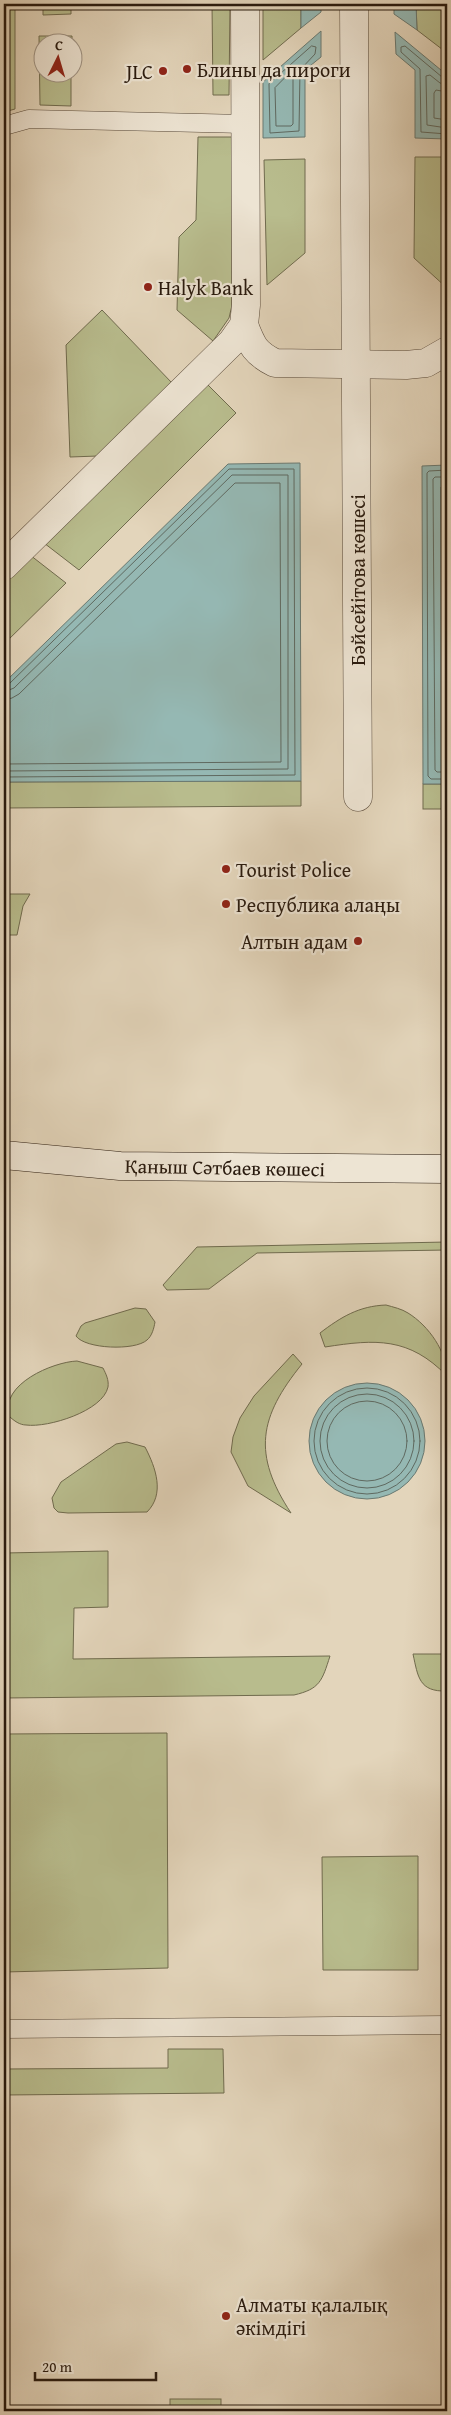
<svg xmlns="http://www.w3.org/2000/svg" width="451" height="2415" font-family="'Gentium Book Plus',serif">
  <rect width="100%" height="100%" fill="#e3d5bb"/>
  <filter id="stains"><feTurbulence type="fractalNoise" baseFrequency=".004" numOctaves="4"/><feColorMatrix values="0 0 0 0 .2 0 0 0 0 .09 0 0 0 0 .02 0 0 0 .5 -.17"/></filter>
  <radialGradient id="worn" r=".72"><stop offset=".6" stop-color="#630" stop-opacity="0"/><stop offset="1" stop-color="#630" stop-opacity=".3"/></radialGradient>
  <g fill="#b8bc8d" stroke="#706b4e">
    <polygon points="4,4 15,4 15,109 4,112"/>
    <polygon points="43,4 71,4 71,14 43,15"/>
    <polygon points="212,4 230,4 229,95 213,95"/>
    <polygon points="263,4 301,4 301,28 263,60"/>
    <polygon points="416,4 447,4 447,53 417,30"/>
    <polygon points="39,36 72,36 72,42 42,42 42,72 71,73 71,106 40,105"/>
    <polygon points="198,137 232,137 232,305 229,318 213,341 177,310 179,237 196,220"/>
    <polygon points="415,157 447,157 447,288 414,258"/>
    <polygon points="305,159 305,253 267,285 264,160"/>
    <polygon points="102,310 172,383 98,456 70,457 66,345"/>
    <polygon points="207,384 236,413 79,570 44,543"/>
    <polygon points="30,555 66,583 4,644 4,582"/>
    <polygon points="301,781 301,806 4,808 4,782"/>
    <rect x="423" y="784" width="24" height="25"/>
    <polygon points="4,894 30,894 23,906 17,935 4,935"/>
    <polygon points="447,1242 447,1250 257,1253 209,1289 167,1290 163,1285 197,1247"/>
    <path d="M 386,1305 C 393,1307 402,1309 408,1313 C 429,1326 447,1352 447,1376 C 409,1337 376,1339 325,1347 L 320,1333 C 341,1317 359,1306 386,1305 Z"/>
    <path d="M 135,1308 L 146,1309 L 155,1322 C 154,1328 152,1336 147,1340 C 135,1351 85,1349 76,1336 L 81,1326 L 85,1323 Z"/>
    <path d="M 293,1354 L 302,1364 C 259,1417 252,1454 291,1513 L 248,1486 L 231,1452 L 233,1437 L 240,1418 L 254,1396 Z"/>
    <path d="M 77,1361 L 103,1368 C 106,1374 109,1380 108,1387 C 103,1411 48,1428 26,1425 C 20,1425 14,1421 9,1416 C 0,1384 53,1362 77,1361 Z"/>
    <path d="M 127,1442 L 145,1447 C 156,1468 165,1494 147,1512 L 68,1513 L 58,1512 L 54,1508 L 52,1498 L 61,1482 L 116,1444 Z"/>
    <path d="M 108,1551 L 108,1607 L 74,1608 L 73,1659 L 330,1656 C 322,1681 320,1689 294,1695 L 4,1698 L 4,1553 Z"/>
    <path d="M 413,1654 L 447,1654 L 447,1691 C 419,1692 418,1677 413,1654 Z"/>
    <polygon points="167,1733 168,1968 4,1972 4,1734"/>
    <polygon points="418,1856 418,1970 323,1970 322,1857"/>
    <polygon points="168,2049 223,2049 224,2093 4,2095 4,2069 168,2068"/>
    <rect x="170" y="2399" width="51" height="12"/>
  </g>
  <g fill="#95b8b3" stroke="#6a7971">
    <polygon points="301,4 321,4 321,12 301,28"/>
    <polygon points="394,4 416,4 417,30 394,14"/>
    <polygon points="321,31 321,57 305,70 305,137 263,138 263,82"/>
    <polygon points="395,32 447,75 447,139 415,138 415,70 396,54"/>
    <polygon points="300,463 301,781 4,782 4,683 228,464"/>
    <polygon points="447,465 447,784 423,784 422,466"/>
    <circle cx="367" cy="1441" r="58"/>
  </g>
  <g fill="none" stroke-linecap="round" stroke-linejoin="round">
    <g stroke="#5f6960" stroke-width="1">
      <polygon points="312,46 316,47 315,54 300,70 299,131 270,133 269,84"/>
      <polygon points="289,74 293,76 293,124 291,126 276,126 275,88"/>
      <polyline points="447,78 442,77 405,46 401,47 401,52 420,69 421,132 447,134"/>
      <polyline points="447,85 440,83 430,75 426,76 427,125 447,128"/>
      <polyline points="447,92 436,90 434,93 434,118 447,120"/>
      <polyline points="447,470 429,471 427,473 428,776 431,779 447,779"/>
      <polyline points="447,477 435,477 433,479 435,770 437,772 447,772"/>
      <polyline points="447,484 441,487 442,762 447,765"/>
      <polyline points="4,686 9,684 229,469 294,469 295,775 4,777"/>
      <polyline points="4,692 14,688 232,475 288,475 288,769 4,771"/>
      <polyline points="4,700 12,698 19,694 235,483 280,483 281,762 4,764"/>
      <circle cx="367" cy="1441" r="53"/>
      <circle cx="367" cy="1441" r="47"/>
      <circle cx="367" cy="1441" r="40"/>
    </g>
    <defs>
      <g id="lane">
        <polyline points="4,126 29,119 245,124"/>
        <polyline points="4,2029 447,2025"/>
      </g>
      <g id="street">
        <polyline points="354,4 358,797"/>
        <path d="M 244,325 C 252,346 255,353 275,363 L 406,365 L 426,363 L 447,351"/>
        <polyline points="4,566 232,342 244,325 246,305 245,4"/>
      </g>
      <polyline id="secondary" points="4,1155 120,1166 447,1169"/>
    </defs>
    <use href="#lane" stroke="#584939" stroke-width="19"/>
    <use href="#street" stroke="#584939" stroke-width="29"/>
    <use href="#secondary" stroke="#291a0e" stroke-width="29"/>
    <use href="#lane" stroke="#ede4d3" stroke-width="18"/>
    <use href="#street" stroke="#ede4d3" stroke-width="28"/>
    <use href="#secondary" stroke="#ede4d3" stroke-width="28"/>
  </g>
  <g fill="#8f2418" stroke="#ede4d3" stroke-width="2">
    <circle cx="187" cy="69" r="5"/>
    <circle cx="163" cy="71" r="5"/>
    <circle cx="148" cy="287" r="5"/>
    <circle cx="226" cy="869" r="5"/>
    <circle cx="226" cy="904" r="5"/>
    <circle cx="358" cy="941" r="5"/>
    <circle cx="226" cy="2316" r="5"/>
  </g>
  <g text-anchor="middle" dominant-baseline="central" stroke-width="4.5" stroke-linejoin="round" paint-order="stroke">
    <g font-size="20" fill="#291a0e" stroke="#ede4d3" text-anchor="start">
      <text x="197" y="69">Блины да пироги</text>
      <text x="153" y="71" text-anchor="end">JLC</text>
      <text x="158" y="287">Halyk Bank</text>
      <text x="236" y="869">Tourist Police</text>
      <text x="236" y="904">Республика алаңы</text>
      <text x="348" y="941" text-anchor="end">Алтын адам</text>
      <text x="236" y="2304">Алматы қалалық<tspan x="236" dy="23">әкімдігі</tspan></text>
    </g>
    <g font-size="20" fill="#291a0e" stroke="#ede4d3">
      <text transform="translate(357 580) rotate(-90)">Бәйсейітова көшесі</text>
      <text transform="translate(225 1167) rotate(1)">Қаныш Сәтбаев көшесі</text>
    </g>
  </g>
  <rect width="451" height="2415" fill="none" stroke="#e3d5bb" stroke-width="20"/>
  <rect x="5" y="5" width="441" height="2405" fill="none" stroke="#291a0e" stroke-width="2.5"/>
  <rect x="10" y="10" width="431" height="2395" fill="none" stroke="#291a0e"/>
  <g transform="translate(58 58) rotate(5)"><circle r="24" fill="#ede4d3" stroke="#9f9384"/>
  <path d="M0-4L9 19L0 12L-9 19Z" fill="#8f2418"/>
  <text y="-8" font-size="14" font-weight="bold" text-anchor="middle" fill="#291a0e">С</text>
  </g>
  <path d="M35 2372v8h121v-8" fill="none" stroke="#291a0e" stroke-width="2.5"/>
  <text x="42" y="2372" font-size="15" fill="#291a0e" stroke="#ede4d3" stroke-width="4" paint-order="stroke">20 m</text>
  <rect width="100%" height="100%" filter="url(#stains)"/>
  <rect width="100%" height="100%" fill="url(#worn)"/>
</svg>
